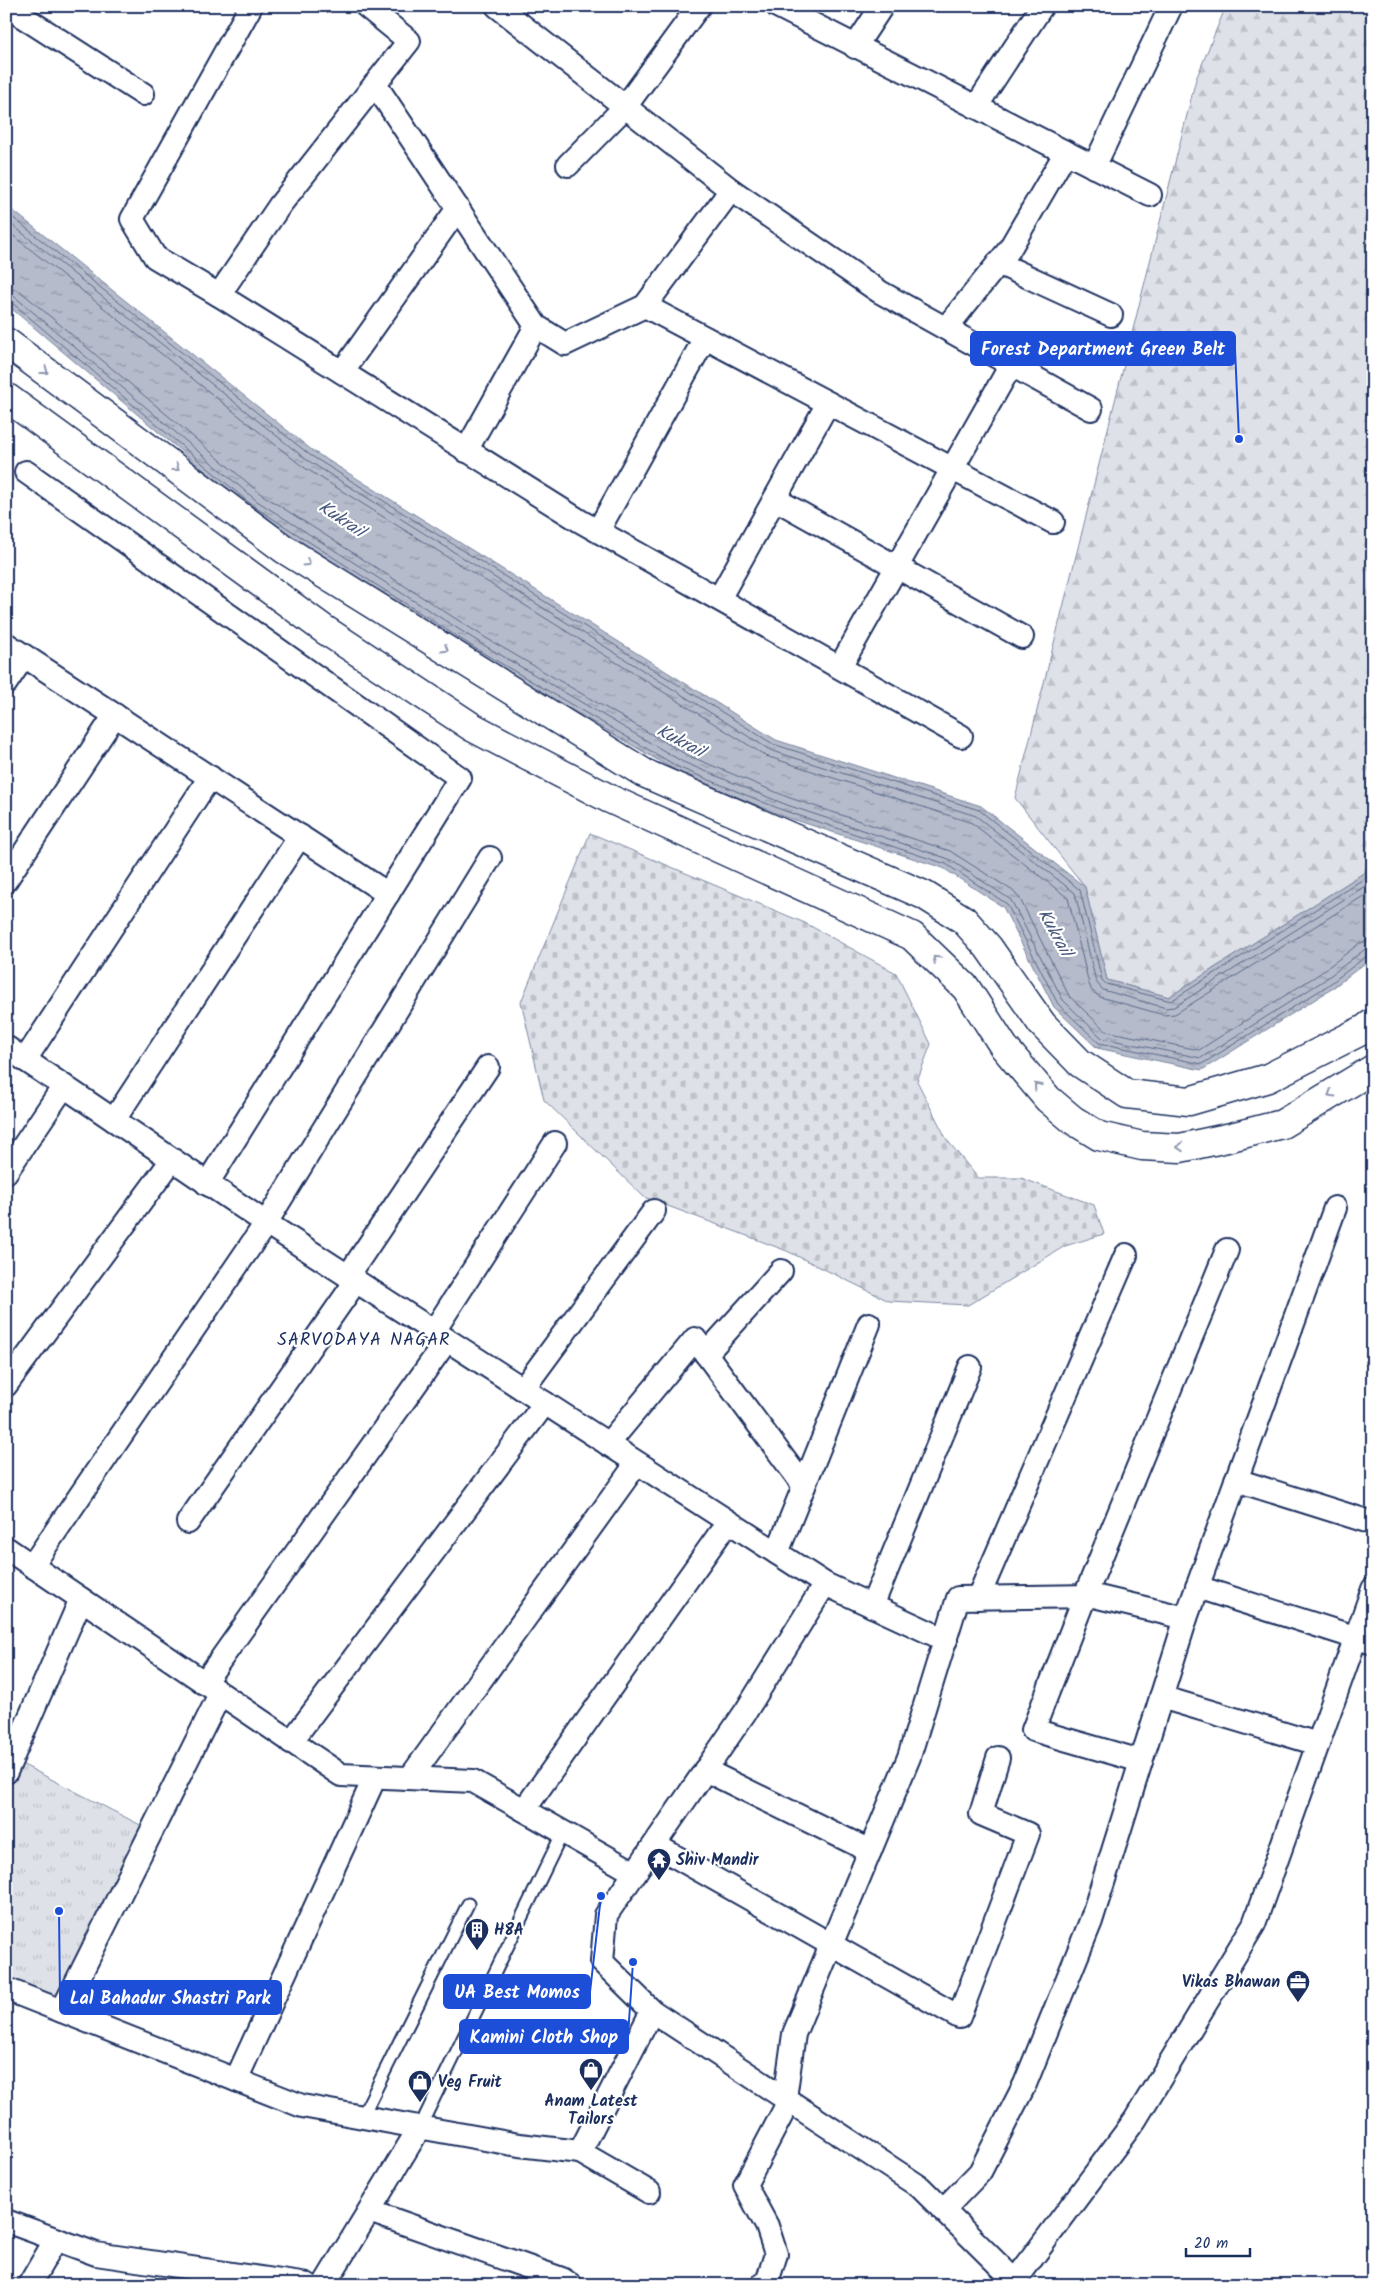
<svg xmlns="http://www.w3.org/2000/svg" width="1379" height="2291" font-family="Kalam,sans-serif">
  <defs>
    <pattern id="forest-firs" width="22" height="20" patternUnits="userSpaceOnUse" patternTransform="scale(1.25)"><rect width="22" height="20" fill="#dee1e7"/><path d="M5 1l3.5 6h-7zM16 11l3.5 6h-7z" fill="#bec1c9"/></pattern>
    <pattern id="cemetery-stones" width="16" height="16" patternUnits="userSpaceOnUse" patternTransform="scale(1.25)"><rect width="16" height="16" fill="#dee1e7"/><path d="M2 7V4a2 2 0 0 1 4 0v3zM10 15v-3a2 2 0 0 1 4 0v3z" fill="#bec1c9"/></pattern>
    <pattern id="park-tufts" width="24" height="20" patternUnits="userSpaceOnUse" patternTransform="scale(1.25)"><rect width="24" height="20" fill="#dee1e7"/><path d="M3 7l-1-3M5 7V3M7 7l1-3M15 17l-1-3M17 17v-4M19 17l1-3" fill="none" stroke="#bec1c9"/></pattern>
    <pattern id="water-ripples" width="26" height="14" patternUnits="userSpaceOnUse" patternTransform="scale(1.25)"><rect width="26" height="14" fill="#b5bbca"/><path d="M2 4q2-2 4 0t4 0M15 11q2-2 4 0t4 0" fill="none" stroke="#9298a7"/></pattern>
  </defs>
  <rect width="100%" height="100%" fill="#fff"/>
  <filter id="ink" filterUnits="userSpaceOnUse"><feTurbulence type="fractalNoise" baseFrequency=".02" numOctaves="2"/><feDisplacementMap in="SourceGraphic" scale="10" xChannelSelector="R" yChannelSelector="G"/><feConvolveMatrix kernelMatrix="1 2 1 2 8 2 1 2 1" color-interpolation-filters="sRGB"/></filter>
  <g filter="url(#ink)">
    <polygon fill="url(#forest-firs)" stroke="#7c88a2" points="1226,6 1373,6 1373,867 1169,997 1107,980 1085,887 1015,798 1196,79"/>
    <polygon fill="url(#cemetery-stones)" stroke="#7c88a2" points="590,833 805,923 896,973 931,1044 917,1081 947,1140 978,1178 1021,1178 1094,1205 1104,1234 1065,1246 968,1305 889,1301 787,1251 644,1197 544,1100 521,1002"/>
    <polygon fill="url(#park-tufts)" stroke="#7c88a2" points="12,1759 152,1831 62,2011 6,1991 6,1772"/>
    <polygon fill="url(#water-ripples)" stroke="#77839f" points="6,205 313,451 776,740 981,806 1085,887 1107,980 1169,997 1373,867 1373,957 1330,990 1202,1070 1097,1048 1054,1007 1003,907 943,868 783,816 678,772 476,654 250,509 6,304"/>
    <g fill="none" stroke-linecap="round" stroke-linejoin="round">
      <g stroke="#596789" stroke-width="1">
        <polyline points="6,212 310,455 773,744 979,810 1080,890 1102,980 1106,984 1171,1001 1373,873"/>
        <polyline points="6,220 307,460 770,750 976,816 1075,893 1096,982 1103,990 1166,1008 1174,1007 1373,881"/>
        <polyline points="6,230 302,466 766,756 972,823 1068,898 1089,984 1092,991 1100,997 1164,1015 1175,1014 1373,890"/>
        <polyline points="6,287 20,291 261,494 486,638 687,755 790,798 950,851 1013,891 1020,899 1069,996 1106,1031 1199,1050 1319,974 1360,943 1373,940"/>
        <polyline points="6,294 15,297 257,501 482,644 683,762 787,805 949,859 1011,900 1063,1000 1102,1038 1201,1058 1323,981 1364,950 1373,947"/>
        <polyline points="6,301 11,302 253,506 478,650 680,768 785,811 946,864 1007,904 1058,1004 1099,1043 1202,1064 1327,986 1368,955 1373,954"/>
      </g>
      <defs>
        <g id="lane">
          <polyline points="362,2117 468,1904"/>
          <polyline points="420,2127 563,1832"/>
        </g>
        <g id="street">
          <polyline points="6,6 143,94"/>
          <polyline points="251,6 132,219 155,257 219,295 580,521 961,736"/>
          <polyline points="497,6 731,190 880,292 1091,409"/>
          <polyline points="777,6 1150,195"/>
          <polyline points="855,47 882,6"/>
          <polyline points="375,84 536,326 565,344 645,306 731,190"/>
          <polyline points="976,107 1042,6"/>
          <polyline points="568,165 625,107 699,6"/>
          <polyline points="1094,167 1171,6"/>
          <polyline points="998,263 1111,315"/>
          <polyline points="219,295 280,205 409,41 366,6"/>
          <polyline points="645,306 1053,522"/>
          <polyline points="946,328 1009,250 1066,152"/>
          <polyline points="342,372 458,208"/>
          <polyline points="466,451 536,326"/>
          <polyline points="26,472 460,778 207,1184"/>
          <polyline points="775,499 1022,637"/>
          <polyline points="598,531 705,338"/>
          <polyline points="719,599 828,403"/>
          <polyline points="6,644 388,894"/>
          <polyline points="840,667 1011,365"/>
          <polyline points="6,683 24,656"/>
          <polyline points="6,880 115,715"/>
          <polyline points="6,1047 266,1223 825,1584 946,1640"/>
          <polyline points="25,1060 210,777"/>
          <polyline points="114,1120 300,836"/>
          <polyline points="6,1172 64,1086"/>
          <polyline points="348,1276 488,1067"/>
          <polyline points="434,1331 555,1143"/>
          <polyline points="706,1354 781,1271"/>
          <polyline points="6,1385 172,1160"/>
          <polyline points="523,1389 654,1211"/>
          <polyline points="608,1444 695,1339 804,1486"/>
          <polyline points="1236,1480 1373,1523"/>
          <polyline points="188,1522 356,1281"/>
          <polyline points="6,1548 341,1775 473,1781 635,1873"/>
          <polyline points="777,1553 869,1324"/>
          <polyline points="32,1566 266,1223 490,858"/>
          <polyline points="825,1584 746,1711 606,1915 602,1962 652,2011 920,2187 1019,2285"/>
          <polyline points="1197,1587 1373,1643"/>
          <polyline points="978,1598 1126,1255"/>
          <polyline points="872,1606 970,1367"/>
          <polyline points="204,1683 447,1340"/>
          <polyline points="1161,1697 1318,1744"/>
          <polyline points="291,1742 545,1403"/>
          <polyline points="1141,1761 1033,1730 1085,1596 1227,1250"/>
          <polyline points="705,1770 870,1851"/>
          <polyline points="6,1772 81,1599"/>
          <polyline points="410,1778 637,1463"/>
          <polyline points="524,1810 728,1522"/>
          <polyline points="655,1845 959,2017 1028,1834 981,1814 998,1758"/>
          <polyline points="6,1989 302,2106 519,2145 580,2152 652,2011"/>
          <polyline points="62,2011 220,1694"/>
          <polyline points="236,2080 375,1777"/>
          <polyline points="785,2098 794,2034 909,1757 958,1598 1094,1596 1186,1618"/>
          <polyline points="580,2152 649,2192"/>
          <polyline points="943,2210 980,2172 1025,2084 1091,1921 1186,1618 1335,1208"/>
          <polyline points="369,2211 562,2279 571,2285"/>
          <polyline points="6,2221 96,2254 308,2285"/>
          <polyline points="1015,2281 1135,2120 1254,1924 1373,1589"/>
          <polyline points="29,2285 56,2239"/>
          <polyline points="324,2285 420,2127"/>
          <polyline points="762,2285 767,2282 776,2254 767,2226 745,2185 789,2101"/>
        </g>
        <g id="secondary">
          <polyline points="6,342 284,549 644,773 924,895 964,920 988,947 1042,1024 1080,1063 1127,1094 1189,1101 1268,1078 1365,1029 1373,1023"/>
          <polyline points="6,397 325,630 472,727 610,799 912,936 966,988 1004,1047 1048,1099 1073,1120 1099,1136 1142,1146 1180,1148 1227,1138 1282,1124 1373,1069"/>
        </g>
      </defs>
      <use href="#lane" stroke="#1b2f5e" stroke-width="15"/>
      <use href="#street" stroke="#1b2f5e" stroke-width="26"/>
      <use href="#secondary" stroke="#1b2f5e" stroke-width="31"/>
      <use href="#lane" stroke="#fff" stroke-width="11"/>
      <use href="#street" stroke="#fff" stroke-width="22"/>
      <use href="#secondary" stroke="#fff" stroke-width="28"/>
    </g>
    <defs><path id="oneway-chevron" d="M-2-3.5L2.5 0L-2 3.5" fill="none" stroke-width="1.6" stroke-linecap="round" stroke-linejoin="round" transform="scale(1.25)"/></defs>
    <g stroke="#8d97ae">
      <use href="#oneway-chevron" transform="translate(45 371) rotate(37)"/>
      <use href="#oneway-chevron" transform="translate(176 468) rotate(37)"/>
      <use href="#oneway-chevron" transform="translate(307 563) rotate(32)"/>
      <use href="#oneway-chevron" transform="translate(445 649) rotate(32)"/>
      <use href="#oneway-chevron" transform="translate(936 959) rotate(-136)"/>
      <use href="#oneway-chevron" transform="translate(1037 1086) rotate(-130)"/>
      <use href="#oneway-chevron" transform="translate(1331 1094) rotate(149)"/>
      <use href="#oneway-chevron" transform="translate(1180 1147) rotate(176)"/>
    </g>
  </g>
  <defs>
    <symbol id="temple-pin" viewBox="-11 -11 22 30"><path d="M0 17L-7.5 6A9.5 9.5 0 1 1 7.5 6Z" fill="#1b2f5e" stroke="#fff"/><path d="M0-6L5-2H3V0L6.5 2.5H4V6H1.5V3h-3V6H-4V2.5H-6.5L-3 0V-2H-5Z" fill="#fff"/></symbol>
    <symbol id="building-pin" viewBox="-11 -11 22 30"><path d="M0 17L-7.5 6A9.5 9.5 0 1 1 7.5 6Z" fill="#1b2f5e" stroke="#fff"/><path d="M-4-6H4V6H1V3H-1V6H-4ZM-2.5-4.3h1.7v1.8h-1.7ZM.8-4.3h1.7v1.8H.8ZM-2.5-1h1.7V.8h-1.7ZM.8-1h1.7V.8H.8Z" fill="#fff"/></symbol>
    <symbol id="office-pin" viewBox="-11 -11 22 30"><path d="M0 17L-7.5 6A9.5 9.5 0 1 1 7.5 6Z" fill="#1b2f5e" stroke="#fff"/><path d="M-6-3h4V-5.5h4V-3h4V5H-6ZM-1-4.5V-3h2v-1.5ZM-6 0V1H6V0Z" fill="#fff"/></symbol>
    <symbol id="shop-pin" viewBox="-11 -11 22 30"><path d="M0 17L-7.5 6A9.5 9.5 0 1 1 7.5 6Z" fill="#1b2f5e" stroke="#fff"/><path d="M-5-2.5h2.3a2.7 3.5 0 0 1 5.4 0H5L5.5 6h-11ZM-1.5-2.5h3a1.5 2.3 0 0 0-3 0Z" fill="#fff"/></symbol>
  </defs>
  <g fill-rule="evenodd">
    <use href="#temple-pin" x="645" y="1846" width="28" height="38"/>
    <use href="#building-pin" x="463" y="1916" width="28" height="38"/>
    <use href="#office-pin" x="1284" y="1968" width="28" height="38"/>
    <use href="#shop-pin" x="577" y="2056" width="28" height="38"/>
    <use href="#shop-pin" x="406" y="2068" width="28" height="38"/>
  </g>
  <g text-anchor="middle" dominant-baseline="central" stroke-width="4.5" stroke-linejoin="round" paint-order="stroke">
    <g font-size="16" font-weight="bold" fill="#1b2f5e" stroke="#fff" text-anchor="start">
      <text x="676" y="1860">Shiv Mandir</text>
      <text x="494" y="1930">H8A</text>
      <text x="1280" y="1982" text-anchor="end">Vikas Bhawan</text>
      <text x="438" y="2082">Veg Fruit</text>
      <text x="591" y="2101" text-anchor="middle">Anam Latest<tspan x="591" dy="18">Tailors</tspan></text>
    </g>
    <g font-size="18" font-style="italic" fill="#49597e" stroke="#fff">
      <text transform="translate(341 520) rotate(34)">Kukrail</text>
      <text transform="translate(680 742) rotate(28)">Kukrail</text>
      <text transform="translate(1054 933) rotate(61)">Kukrail</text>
    </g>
    <g font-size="18" letter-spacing="1" fill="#1b2f5e" stroke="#fff">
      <text x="364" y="1340">SARVODAYA NAGAR</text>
    </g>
  </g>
  <path fill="none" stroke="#1d4ed8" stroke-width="2" d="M1239 439L1235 349M601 1896L590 1992M59 1911L60 1998M633 1962L628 2036"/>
  <g fill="#1d4ed8" stroke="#fff" stroke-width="2">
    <circle cx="1239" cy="439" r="5"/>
    <circle cx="601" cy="1896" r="5"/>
    <circle cx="59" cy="1911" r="5"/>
    <circle cx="633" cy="1962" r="5"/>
  </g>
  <g fill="#1d4ed8" stroke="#1d4ed8" stroke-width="2">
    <rect x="971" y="332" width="264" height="33" rx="5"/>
    <rect x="444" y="1975" width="146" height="33" rx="5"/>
    <rect x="60" y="1981" width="221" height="33" rx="5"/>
    <rect x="460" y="2020" width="168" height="33" rx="5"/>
  </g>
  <g font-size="18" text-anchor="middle" font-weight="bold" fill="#fff">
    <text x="1103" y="355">Forest Department Green Belt</text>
    <text x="517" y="1998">UA Best Momos</text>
    <text x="170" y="2004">Lal Bahadur Shastri Park</text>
    <text x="544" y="2043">Kamini Cloth Shop</text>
  </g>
  <rect width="1379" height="2291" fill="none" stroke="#fff" stroke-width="25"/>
  <rect x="12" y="12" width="1354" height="2266" fill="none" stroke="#1b2f5e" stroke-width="2" filter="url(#ink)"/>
  <path d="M1186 2248v8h64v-8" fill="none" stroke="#1b2f5e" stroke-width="2.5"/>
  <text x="1194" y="2248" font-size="15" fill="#1b2f5e" stroke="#ffffff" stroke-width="4" paint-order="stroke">20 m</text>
</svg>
